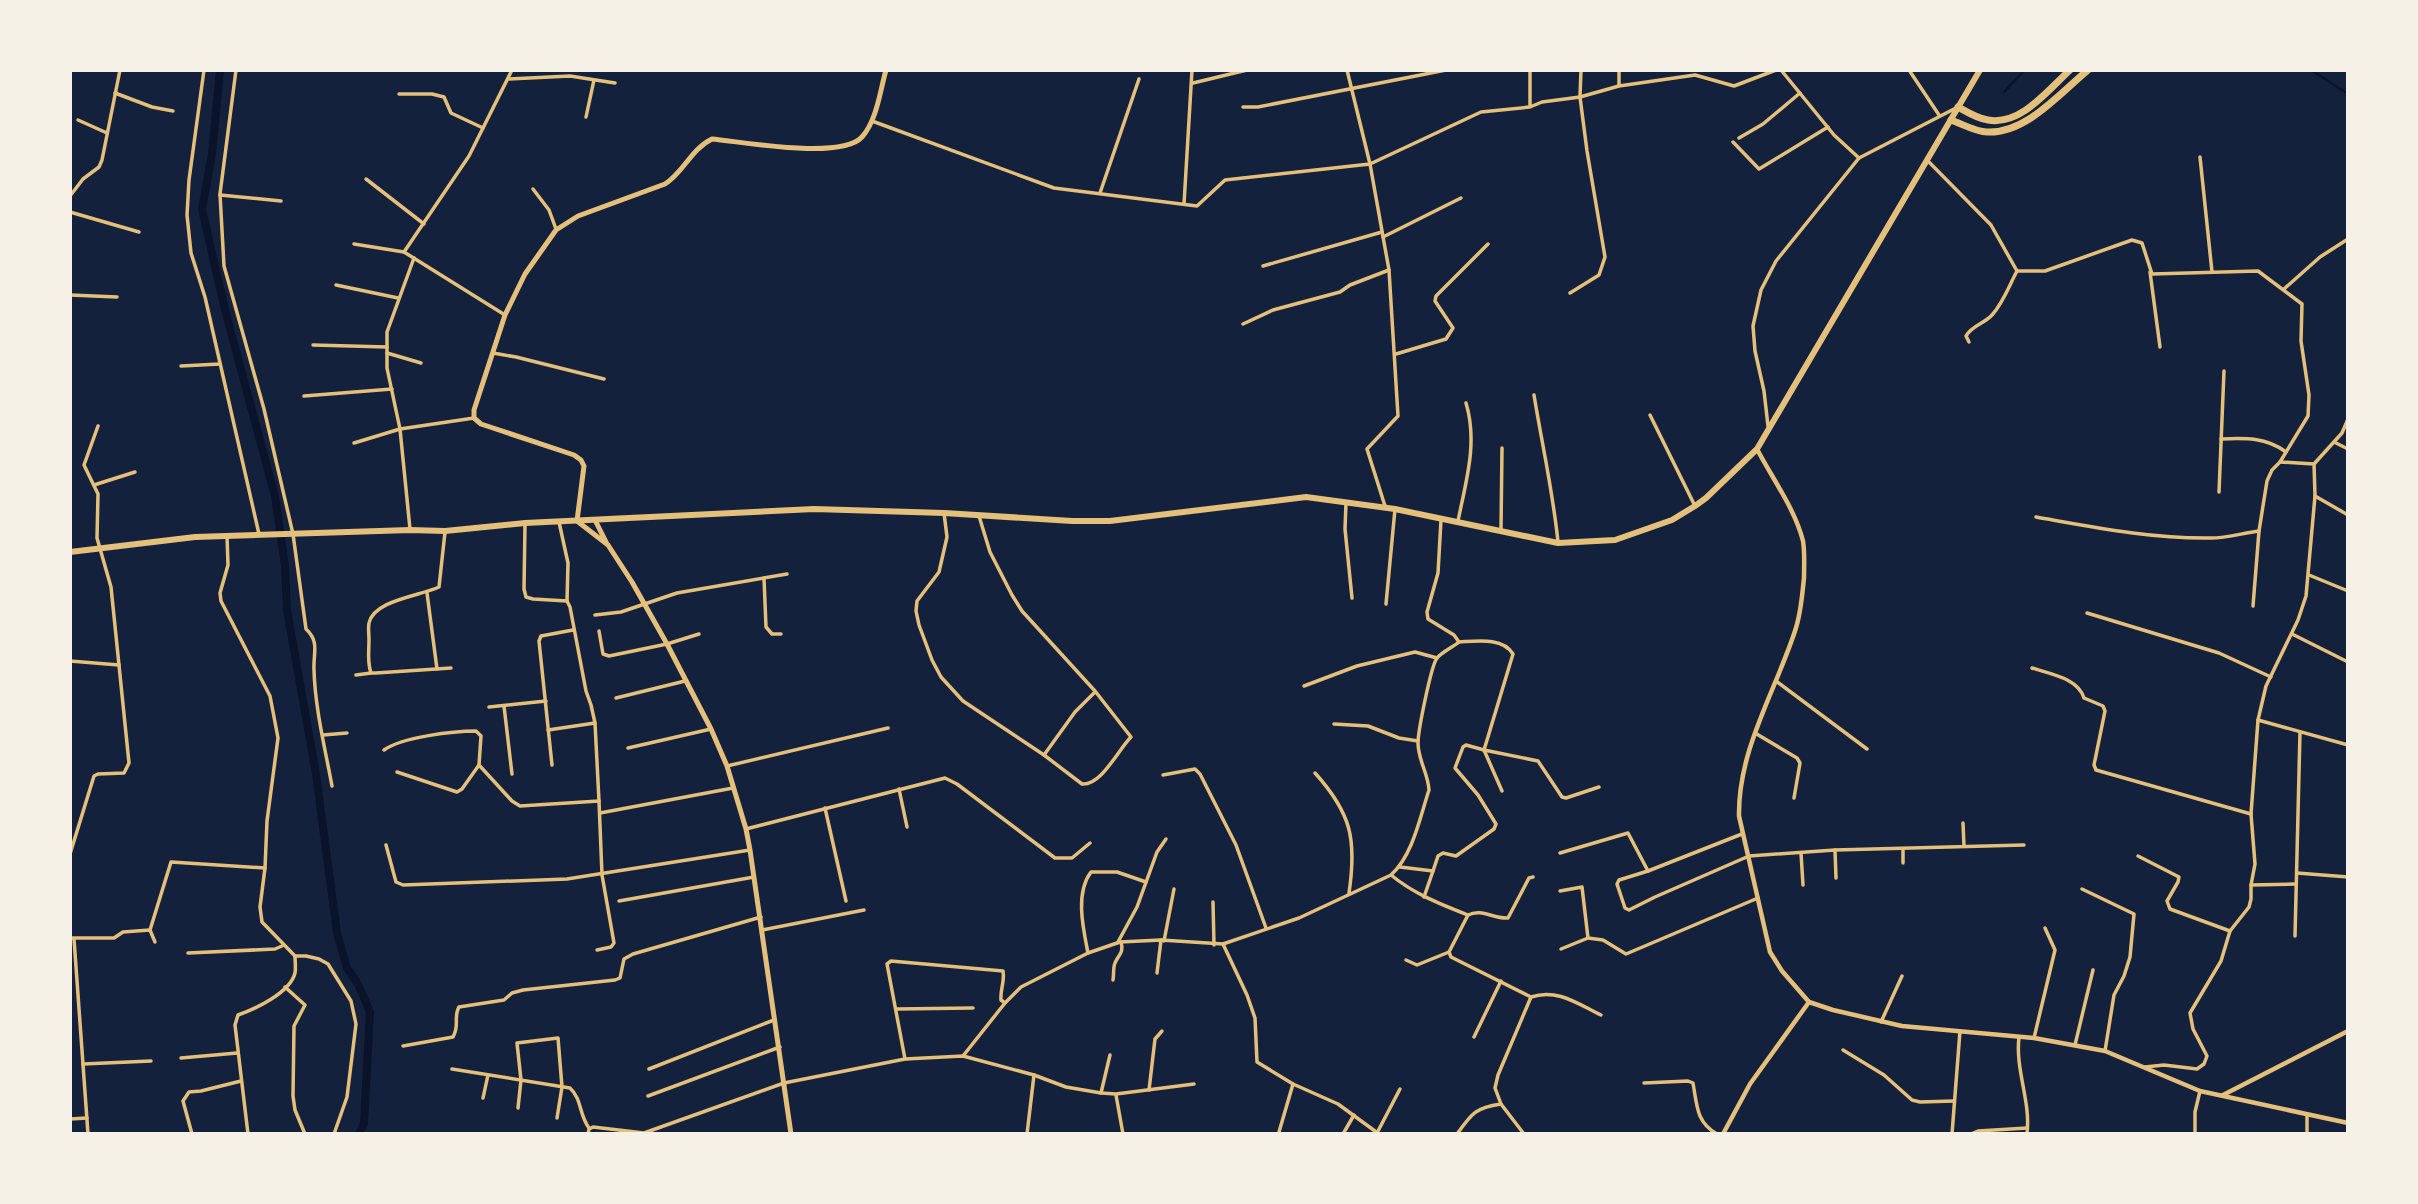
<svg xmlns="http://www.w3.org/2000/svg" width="2418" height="1204" font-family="Poppins,sans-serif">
  <rect width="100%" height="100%" fill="#14213d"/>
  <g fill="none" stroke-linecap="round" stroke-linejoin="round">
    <g stroke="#0b132b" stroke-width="2.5">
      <polyline points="2311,70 2348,94"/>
      <polyline points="2004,92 2025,70"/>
    </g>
    <polyline stroke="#0b132b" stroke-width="8" points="220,70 212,154 202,209 225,310 275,496 285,566 287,610 316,774 337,933 347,968 358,984 370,1012 364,1123 359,1134"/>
    <g stroke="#e5c07b" stroke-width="3.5">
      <polyline points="204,70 189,180 187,215 191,253 205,297 259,534"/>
      <path d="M 236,70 L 220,194 L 224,266 L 264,409 L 293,534 L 306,629 C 320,642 313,653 314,670 C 315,708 325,748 332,786"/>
      <polyline points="1296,70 1312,70"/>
      <polyline points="1347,70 1370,164 1389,270 1398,416 1367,449 1385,506"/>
      <polyline points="1530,70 1530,106"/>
      <polyline points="1619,70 1619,85"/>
      <polyline points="1781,70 1834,135 1859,158"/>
      <polyline points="1909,70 1939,115"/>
      <polyline points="509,79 570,76 615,83"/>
      <polyline points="1193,83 1247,70"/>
      <polyline points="115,93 152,107 173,111"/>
      <polyline points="399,94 432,94 444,97 451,113 483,128"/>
      <polyline points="1243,107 1258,107 1446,70"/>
      <polyline points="586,117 594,80"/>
      <polyline points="78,120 107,133"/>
      <polyline points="872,121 1054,188 1197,206 1225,180 1370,164 1481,112 1530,107 1542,102 1580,97 1619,86 1695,75 1734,86 1776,70"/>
      <polyline points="1739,138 1763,124 1800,93"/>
      <polyline points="1733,142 1759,169 1828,127"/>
      <polyline points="2200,157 2212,272"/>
      <polyline points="1927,160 1991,225 2017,271 2045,271 2132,240 2142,243 2152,274 2258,271 2302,304 2301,341 2309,395 2308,416 2280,462 2272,470 2267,481 2259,531 2253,606"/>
      <polyline points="366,179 424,224"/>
      <polyline points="533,189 549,210 556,229"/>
      <polyline points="1100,193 1139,79"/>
      <polyline points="220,195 281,201"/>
      <polyline points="70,196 83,179 99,167 102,160 120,70"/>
      <polyline points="1184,204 1192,70"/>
      <polyline points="70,212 139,232"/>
      <polyline points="1383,237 1461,198"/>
      <polyline points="354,244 404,252"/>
      <polyline points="1263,266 1382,232"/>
      <polyline points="2150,272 2160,347"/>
      <polyline points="336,285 398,298"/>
      <polyline points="2284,289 2320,257 2348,239"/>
      <polyline points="1570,293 1599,275 1605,257 1587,151 1580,97 1581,70"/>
      <polyline points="70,295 117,297"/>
      <polyline points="505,315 404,252 469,156 512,70"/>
      <polyline points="1243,324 1273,310 1340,292 1350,285 1389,270"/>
      <path d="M 1969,342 L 1966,336 C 1972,325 1984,324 1992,315 C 2003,303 2009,286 2017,271"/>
      <polyline points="313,345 387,347"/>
      <polyline points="387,353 421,363"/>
      <polyline points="493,353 516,357 604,379"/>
      <polyline points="1396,354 1446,339 1453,328 1435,301 1436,296 1488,244"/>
      <polyline points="181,366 220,364"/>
      <path d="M 1534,395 C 1542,444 1553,492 1558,542"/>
      <polyline points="304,396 392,389"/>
      <polyline points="1650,415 1695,506"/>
      <polyline points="1768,426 1764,391 1755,351 1753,326 1761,290 1776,261 1859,158 1956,108"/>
      <path d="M 2221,439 C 2245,438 2266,437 2286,452"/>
      <polyline points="2334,442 2348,449"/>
      <polyline points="354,443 400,429 474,418"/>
      <polyline points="2314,464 2342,433 2348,419"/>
      <polyline points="94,485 135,472"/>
      <polyline points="2219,492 2224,371"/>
      <polyline points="2315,496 2348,515"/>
      <polyline points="1346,503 1345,529 1352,598"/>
      <path d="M 944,513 L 947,537 L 939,572 L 917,601 L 916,611 L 919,625 L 932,660 L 941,677 L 963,701 L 1044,755 L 1082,784 C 1101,786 1118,750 1131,737 L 1095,691 L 1022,611 L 1012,595 L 990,552 L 979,516"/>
      <path d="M 2036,517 C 2093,527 2152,539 2211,538 C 2227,538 2243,533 2259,531"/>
      <path d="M 1458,521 C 1466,481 1478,443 1466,403"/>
      <polyline points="559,522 568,563 567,601"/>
      <polyline points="410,529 400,429 387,368 387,332 414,258"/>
      <polyline points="1501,530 1502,448"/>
      <path d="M 445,532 L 439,587 C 420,596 374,600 369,623 C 368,628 369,635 369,640 C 369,651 367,662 371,673 L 376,673 L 451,668"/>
      <polyline points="227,536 228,565 220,593 221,601 270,696 278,738 267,821 265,868 260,907 262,922 295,956 306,956 319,959 328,964 351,1001 356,1024 347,1097 334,1134"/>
      <polyline points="2309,575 2348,591"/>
      <polyline points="764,578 766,627 772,634 781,634"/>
      <polyline points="427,593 437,669"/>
      <polyline points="1386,604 1395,509"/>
      <polyline points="2087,613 2219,653 2271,677"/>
      <polyline points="595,615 621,612 677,593 787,574"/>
      <polyline points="599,631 603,654 609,656 667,644 699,634"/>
      <polyline points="2292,634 2348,662"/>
      <polyline points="70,661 119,665"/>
      <path d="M 2032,668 C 2050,674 2078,678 2084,698 L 2103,706 L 2105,711 L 2094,765 L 2096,770 L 2251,814"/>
      <polyline points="356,675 371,673"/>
      <polyline points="1776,681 1867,749"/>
      <polyline points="1304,686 1357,666 1415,652 1437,658"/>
      <polyline points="616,698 685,681"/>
      <polyline points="504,706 512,774"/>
      <polyline points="489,707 546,701"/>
      <polyline points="2258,720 2348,745"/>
      <polyline points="1334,724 1368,726 1399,738 1418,741"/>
      <polyline points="548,730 595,723"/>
      <polyline points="1755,733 1797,758 1800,763 1794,798"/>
      <polyline points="323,735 347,733"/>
      <polyline points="628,748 711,729"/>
      <path d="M 384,750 C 402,737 454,731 476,731 L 481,736 L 479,765 L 512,801 L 520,806 L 599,801 L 595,723 L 591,705 L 586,691 L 570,607 L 567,601 L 533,599 L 526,597 L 524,589 L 525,524"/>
      <polyline points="1484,750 1538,761 1562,797 1566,798 1599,787"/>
      <polyline points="1484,750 1502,791"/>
      <polyline points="1044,755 1075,712 1095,692"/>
      <polyline points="552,765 539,641 541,636 573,630"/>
      <polyline points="727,766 888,728"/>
      <polyline points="397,772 457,792 462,789 479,765"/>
      <path d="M 1315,773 C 1351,813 1357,839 1349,893"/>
      <polyline points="1163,775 1195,769 1200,774 1236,845 1266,928"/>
      <polyline points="899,789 907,827"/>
      <polyline points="825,808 846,901"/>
      <polyline points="600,813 733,788"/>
      <polyline points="1963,823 1964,846"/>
      <polyline points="746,829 945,778 957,784 1055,858 1072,858 1090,843"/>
      <polyline points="386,845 396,882 403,885 567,879 750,850"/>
      <polyline points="1835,850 1836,878"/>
      <polyline points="1560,853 1628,833 1648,871 1742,834"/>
      <polyline points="1801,853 1803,885"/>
      <polyline points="70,854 94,776 98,774 124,773 129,763 111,587 97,538 98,494 84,465 98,426"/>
      <polyline points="2138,856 2179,877 2178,882 2167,901 2170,909 2230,931"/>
      <polyline points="1903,863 1903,849"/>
      <path d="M 1400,867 L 1433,871 L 1438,856 L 1443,853 L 1456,856 L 1494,829 L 1496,824 L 1478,795 L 1455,768 L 1463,747 L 1466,745 L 1484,750 L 1513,654 C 1503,637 1477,641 1459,642"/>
      <polyline points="1648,871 1619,880 1617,884 1625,908 1629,910 1655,897 1749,856 1835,850 2024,845"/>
      <polyline points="2297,873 2348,877"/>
      <path d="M 1391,875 C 1414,894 1440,904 1468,915"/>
      <polyline points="2251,885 2296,884"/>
      <polyline points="2082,889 2134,914 2130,957 2124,976 2114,995 2105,1051"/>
      <polyline points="1560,891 1582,887 1588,938 1603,940 1626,954 1758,898"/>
      <polyline points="1424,897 1433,871"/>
      <polyline points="619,901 754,877"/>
      <polyline points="1213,902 1214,945"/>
      <polyline points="150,930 171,862 265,868"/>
      <polyline points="762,930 864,910"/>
      <polyline points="2295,936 2300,732"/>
      <polyline points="70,938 114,938 123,932 150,930 155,942"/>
      <polyline points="74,939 88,1134"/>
      <polyline points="1164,941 1174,889"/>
      <polyline points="1118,942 1137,907 1157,852 1166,839"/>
      <polyline points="1223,944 1247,995 1255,1018 1257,1062 1293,1084 1338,1104 1379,1134"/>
      <polyline points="1561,949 1588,938"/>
      <polyline points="597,950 611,947 614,943 602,875 599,801"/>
      <polyline points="188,953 275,949 282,946"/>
      <path d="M 1088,953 C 1083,928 1075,893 1091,872 L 1117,872 L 1146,882"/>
      <polyline points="1406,960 1417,965 1449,952"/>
      <polyline points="1157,973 1161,940"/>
      <path d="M 1113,980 C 1114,975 1113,967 1115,963 C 1119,954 1124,953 1121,942"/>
      <polyline points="285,987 305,1005 294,1026 293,1096 295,1110 305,1134"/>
      <path d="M 1531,997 C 1557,988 1578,1004 1601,1015"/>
      <polyline points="896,1009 973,1008"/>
      <polyline points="1881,1022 1902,976"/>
      <polyline points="1474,1037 1501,981"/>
      <path d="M 2019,1037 C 2015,1070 2031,1101 2027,1134"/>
      <polyline points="2034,1038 2055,950 2045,928"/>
      <polyline points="2075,1045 2093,970"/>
      <path d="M 403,1046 L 453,1037 C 460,1025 453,1017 459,1007 L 504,1000 L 512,993 L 523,990 L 615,980 L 620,978 L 624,959 L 633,954 L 761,917"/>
      <polyline points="1843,1050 1884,1075 1912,1100 1920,1102 1954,1101"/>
      <path d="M 963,1056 L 1005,1003 L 1021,987 L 1088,953 L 1120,942 L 1161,940 L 1223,944 L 1299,918 L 1391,875 C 1413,855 1420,817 1429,790 C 1428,773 1418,760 1418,743 C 1418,731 1431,666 1437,658 C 1442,652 1453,647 1459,642 L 1454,635 L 1428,619 L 1427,612 L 1438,573 L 1441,520"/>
      <polyline points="181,1058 237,1053"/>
      <path d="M 905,1059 L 887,964 L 891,961 L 1003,971 C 1005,982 1000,989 1001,1000 L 1005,1003"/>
      <polyline points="83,1064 151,1061"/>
      <polyline points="2145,1067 2164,1065 2197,1069 2204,1064 2207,1056 2193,1029 2190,1013 2221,961 2230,931 2249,907 2251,899 2251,885 2255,864 2251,814 2258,720 2266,686 2298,620 2306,596 2315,496 2314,464 2280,462"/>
      <path d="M 452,1069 L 570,1088 C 582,1099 579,1115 589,1128"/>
      <polyline points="649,1069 774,1020"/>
      <path d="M 1644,1083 L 1688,1081 L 1693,1083 C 1697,1105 1696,1122 1717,1134"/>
      <polyline points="1149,1090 1155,1039 1162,1031"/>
      <polyline points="1101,1093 1110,1055"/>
      <polyline points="1116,1095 1123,1134"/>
      <polyline points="648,1096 780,1047"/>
      <polyline points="483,1098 488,1075"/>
      <polyline points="1501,1104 1524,1134"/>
      <polyline points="518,1108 521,1080 517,1043 558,1038 562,1087 557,1118"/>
      <polyline points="70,1119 87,1118"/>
      <polyline points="1279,1132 1293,1084"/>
      <polyline points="1377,1133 1400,1089"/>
      <polyline points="192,1134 183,1101 189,1092 201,1091 241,1081"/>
      <path d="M 248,1134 L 235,1025 L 238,1015 C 255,1009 290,993 295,973 C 296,968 295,961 295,956"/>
      <polyline points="588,1134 589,1129 593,1127 644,1133 784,1083 905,1059 963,1056 1034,1075 1066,1087 1101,1093 1116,1094 1194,1084"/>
      <polyline points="1027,1134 1034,1075"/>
      <polyline points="1343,1134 1354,1115"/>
      <path d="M 1457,1134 C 1472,1113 1475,1108 1501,1104 L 1495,1088 L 1498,1075 L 1531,997 L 1451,957 L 1449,952 L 1468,915 C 1482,908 1493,919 1508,918 L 1529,878 L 1533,877"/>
      <polyline points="1952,1134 1960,1031"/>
      <polyline points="1971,1134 1978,1131 2027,1128"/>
      <polyline points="2195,1134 2195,1112 2200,1091"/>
      <polyline points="2307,1134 2307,1115"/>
    </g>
    <g stroke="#e5c07b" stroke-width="4.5">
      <polyline points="1809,1002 1833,1010 1902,1026 2034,1038 2105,1051 2200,1091 2348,1123"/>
      <polyline points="2223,1095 2348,1031"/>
      <path d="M 1723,1134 L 1750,1084 L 1809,1002 L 1782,971 L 1770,952 L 1739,816 C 1738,750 1775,692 1795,631 C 1801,614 1802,596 1804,578 C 1804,566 1805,553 1803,541 C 1795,509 1772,478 1757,449"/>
    </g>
    <g stroke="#e5c07b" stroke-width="5">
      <polyline points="595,520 606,542"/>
      <path d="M 791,1134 L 750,850 L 746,829 L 727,766 L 711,729 L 667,644 L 632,582 L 608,545 L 577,521 L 584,466 L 581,460 L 574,455 L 481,424 L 474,418 L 474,410 L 505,315 L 525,274 L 556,230 L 578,216 L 665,184 C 684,172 691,149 712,139 C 744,142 841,160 862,137 C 877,120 880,91 886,70"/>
    </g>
    <polyline stroke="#e5c07b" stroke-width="6" points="70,552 195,537 410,530 445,531 525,523 814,509 944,513 1072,521 1110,521 1306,497 1395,509 1558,543 1615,540 1672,520 1695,506 1706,498 1757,449 1980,70"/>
    <g stroke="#e5c07b" stroke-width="7">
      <path d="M 1958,107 C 1967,112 1978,119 1988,120 C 2021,126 2049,89 2070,70"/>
      <path d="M 1951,120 C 1962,124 1976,132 1987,132 C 2026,134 2060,93 2088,70"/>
    </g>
  </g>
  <rect width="2418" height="1204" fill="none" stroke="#f6f1e7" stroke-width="144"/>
</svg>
